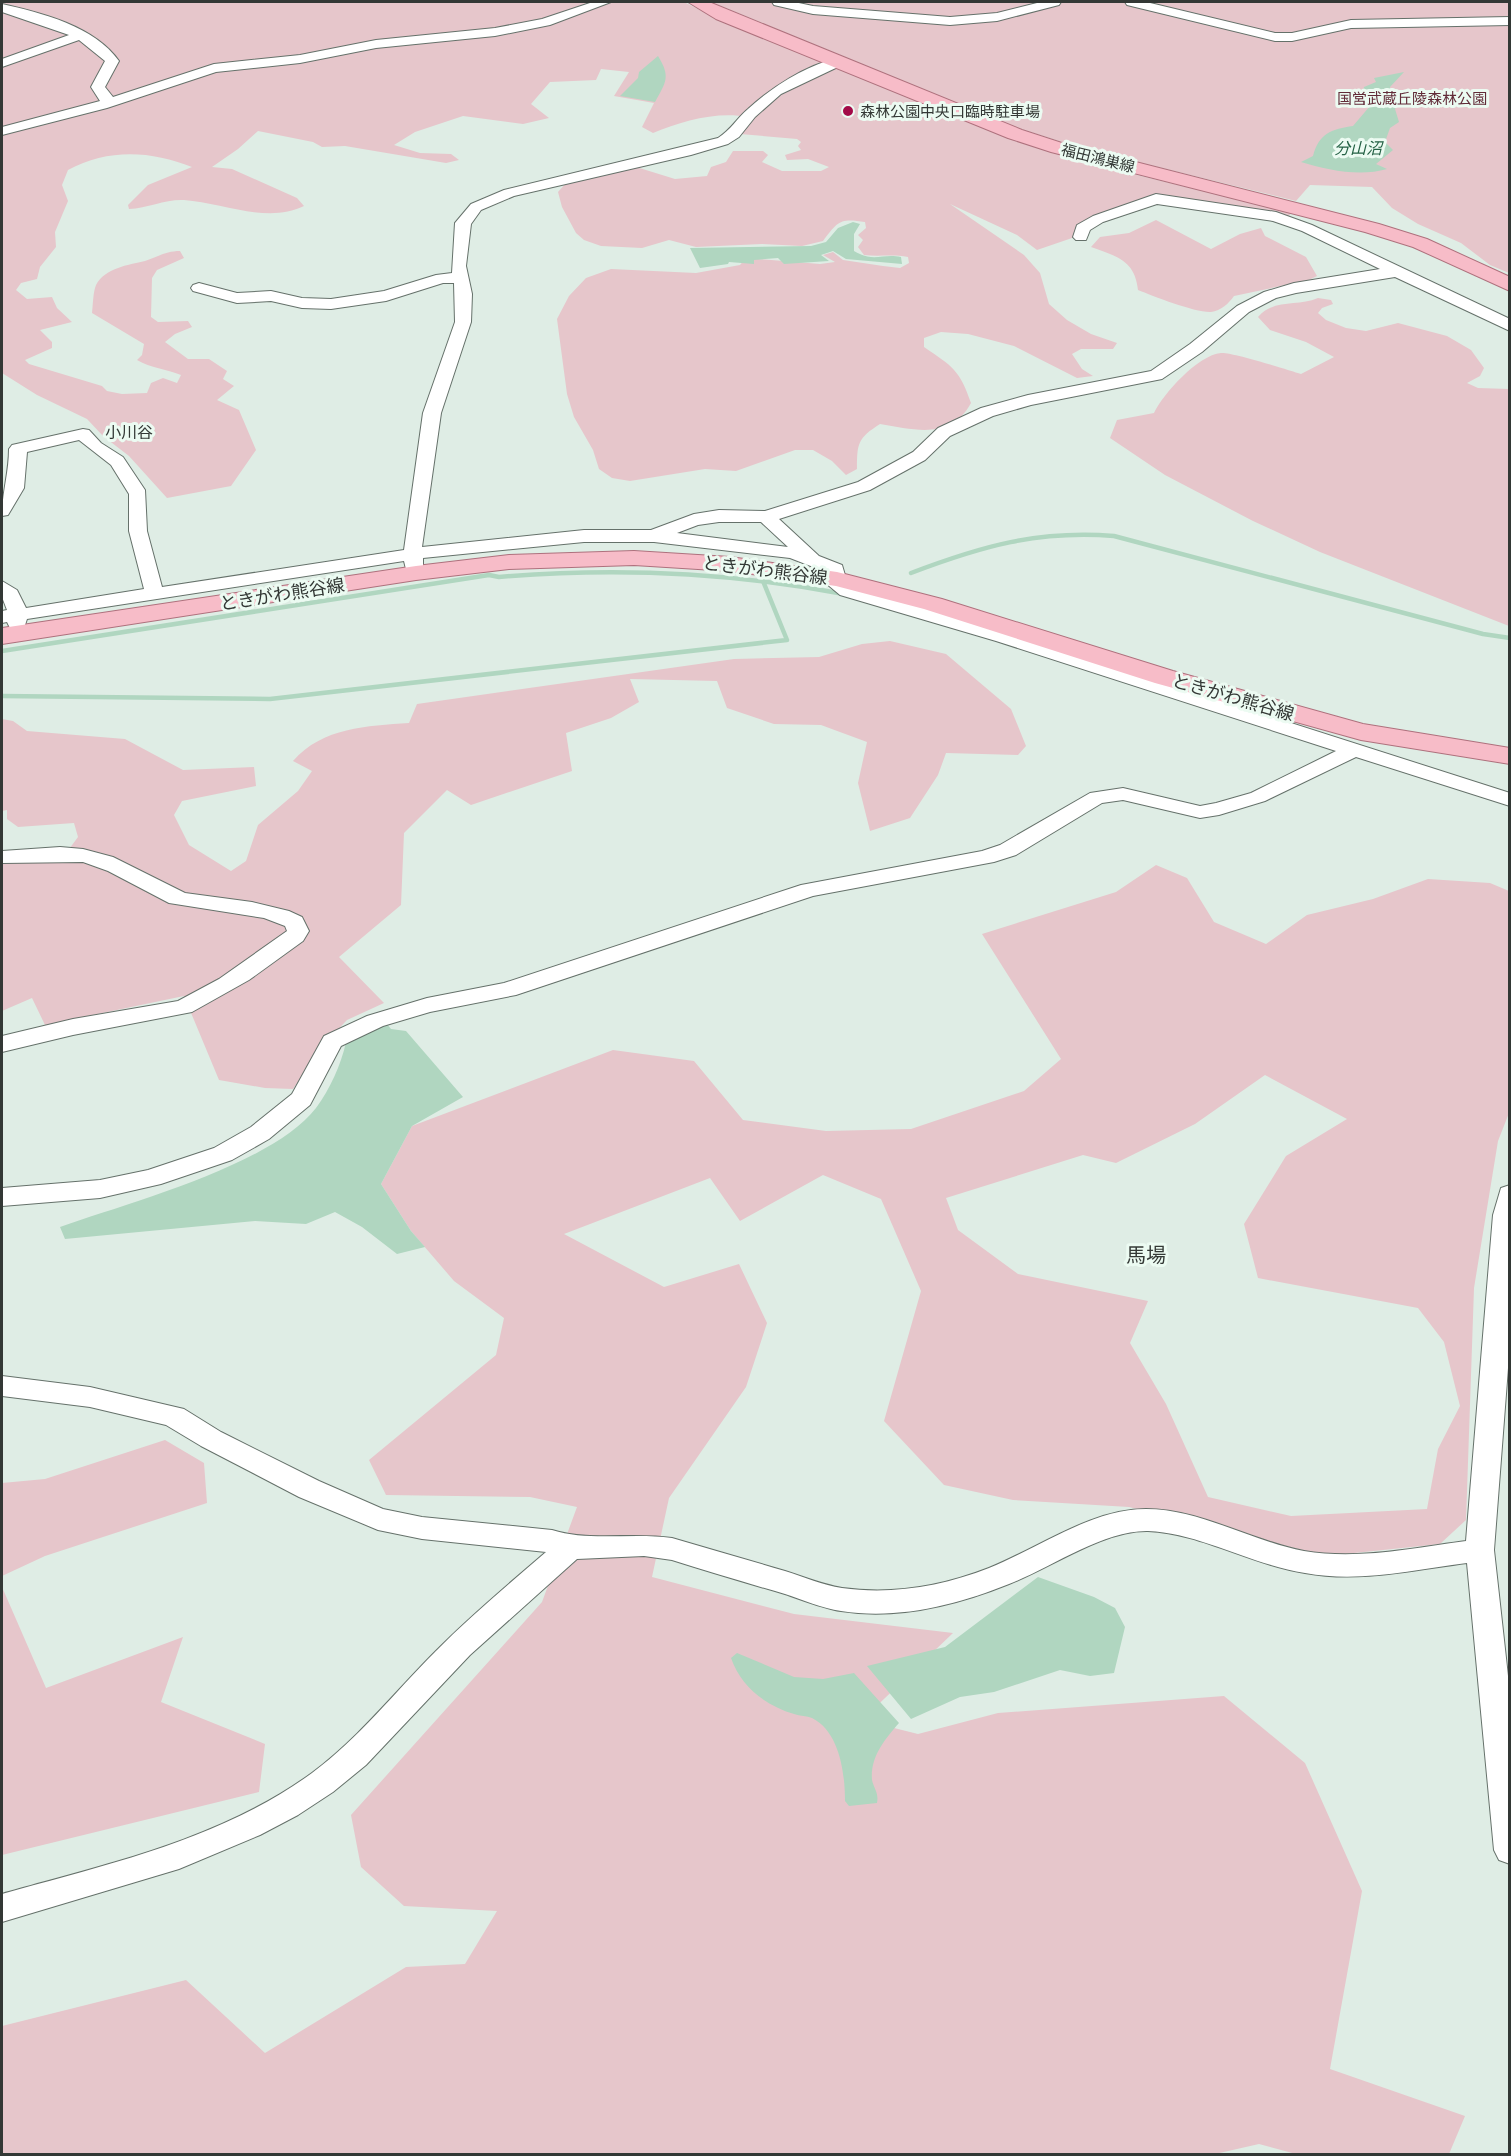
<svg xmlns="http://www.w3.org/2000/svg" width="1511" height="2156" font-family="'PT Sans Narrow','Noto Sans JP',sans-serif">
  <rect width="100%" height="100%" fill="#dfede5"/>
  <g fill="#e6c6cb" fill-rule="evenodd">
    <path d="M 2,2 L 684,2 L 714,17 L 1016,141 L 1107,168 L 1292,212 L 1287,218 L 1153,194 L 1075,237 L 1037,250 L 1017,235 L 950,204 L 1024,255 L 1040,273 L 1049,304 L 1067,320 L 1091,334 L 1117,343 L 1113,349 L 1081,349 L 1072,354 L 1082,369 L 1093,376 L 1077,378 L 1014,346 L 968,334 L 941,332 L 924,338 L 924,347 C 952,366 960,370 971,403 C 951,440 916,430 880,424 C 858,438 857,443 857,469 L 846,475 L 832,461 L 813,450 L 795,450 L 736,471 L 705,469 L 630,481 L 612,478 L 599,469 L 593,450 L 574,417 L 567,394 L 557,319 L 569,296 L 586,278 L 611,269 L 696,273 L 740,265 L 746,258 L 820,264 L 835,262 L 823,255 L 833,252 L 843,260 L 883,266 L 900,268 L 909,263 L 908,257 C 893,254 879,257 864,255 L 858,247 L 863,240 L 858,235 L 866,228 L 865,222 C 840,218 838,221 823,241 L 802,246 L 762,244 L 696,247 L 669,240 L 642,248 L 601,246 L 584,240 L 576,233 L 562,207 L 558,192 L 566,183 L 633,166 L 675,179 L 707,176 L 711,167 L 726,162 L 733,151 L 763,151 L 768,155 L 762,162 L 782,171 L 821,171 L 829,167 L 808,159 L 787,160 L 785,155 L 801,150 L 798,146 L 801,142 L 797,139 L 740,134 L 748,117 C 717,111 682,121 653,133 L 642,127 L 654,103 L 614,96 L 629,72 L 601,69 L 596,80 L 550,82 L 531,104 L 549,118 L 523,124 L 463,116 L 415,132 L 394,145 L 420,153 L 451,154 L 459,160 L 446,163 L 345,146 L 322,147 L 313,142 L 258,131 L 238,149 L 212,167 L 232,169 L 297,198 L 304,206 C 268,224 223,203 184,200 C 166,199 148,208 129,209 L 128,205 L 148,185 L 192,167 C 152,151 108,148 68,170 L 62,185 L 68,201 L 55,232 L 56,247 L 40,267 L 37,279 L 21,283 L 16,290 L 27,299 L 52,297 L 57,308 L 72,322 L 40,330 L 52,342 L 52,348 L 25,360 L 29,364 L 102,386 L 107,391 L 122,394 L 147,393 L 151,383 L 163,378 L 177,383 L 181,375 C 166,369 151,368 137,360 L 142,355 L 144,344 L 92,313 C 93,305 93,292 96,285 C 105,268 128,265 145,261 C 157,257 166,251 180,251 L 184,258 L 157,270 L 152,278 L 151,317 L 158,322 L 188,321 L 192,327 L 175,334 L 165,342 L 188,359 L 209,359 L 227,371 L 223,379 L 234,386 L 217,400 L 239,410 L 256,450 L 231,486 L 167,498 L 129,456 L 103,436 L 87,419 L 37,395 L 2,373 Z"/>
    <polygon points="711,2 1509,2 1509,273 1490,265 1461,243 1418,224 1392,208 1372,187 1310,185 1296,201 1084,149 1018,128"/>
    <path d="M 1156,220 L 1211,249 L 1240,234 L 1261,228 L 1265,236 L 1306,257 L 1317,276 L 1309,280 L 1234,296 C 1229,303 1221,311 1211,312 C 1196,313 1153,296 1138,290 C 1135,260 1116,256 1091,247 L 1100,237 L 1129,233 Z"/>
    <path d="M 1318,298 L 1331,300 L 1333,304 L 1322,308 L 1318,313 L 1326,320 L 1346,328 L 1366,331 L 1398,323 L 1447,336 L 1471,350 L 1484,368 L 1480,376 L 1467,383 L 1478,388 L 1509,389 L 1509,626 L 1320,552 L 1253,521 L 1165,475 L 1110,438 L 1117,420 L 1154,413 C 1163,394 1198,355 1221,353 C 1232,352 1288,370 1301,374 L 1334,357 L 1306,342 L 1270,330 L 1258,317 C 1275,298 1297,307 1318,298 Z"/>
    <path d="M 890,641 L 946,654 L 1011,709 L 1026,746 L 1018,755 L 946,753 L 938,775 L 910,818 L 870,831 L 858,783 L 867,742 L 821,725 L 774,724 L 727,708 L 717,681 L 630,679 L 639,702 L 611,718 L 566,733 L 572,771 L 471,805 L 447,790 L 404,833 L 401,905 L 339,957 L 384,1003 L 347,1020 L 323,1045 L 293,1089 L 265,1088 L 219,1080 L 184,996 L 45,1025 L 32,998 L 2,1011 L 2,861 L 61,860 L 78,837 L 74,823 L 18,827 L 7,819 L 7,810 L 2,811 L 2,719 L 13,721 L 27,731 L 125,739 L 183,770 L 254,767 L 256,786 L 182,801 L 174,815 L 189,845 L 231,871 L 246,861 L 258,825 L 298,791 L 312,771 L 293,761 C 323,727 367,726 409,723 L 417,704 L 734,659 L 819,657 L 862,644 Z"/>
    <path d="M 1156,865 L 1187,878 L 1214,922 L 1266,944 L 1307,915 L 1373,899 L 1428,879 L 1490,883 L 1509,891 L 1509,1113 L 1498,1141 L 1474,1288 L 1466,1520 L 1440,1544 L 1326,1556 L 1129,1507 L 1013,1500 L 944,1485 L 884,1421 L 921,1291 L 881,1199 L 823,1175 L 740,1221 L 710,1178 L 564,1234 L 664,1287 L 739,1264 L 767,1323 L 746,1387 L 669,1498 L 652,1577 L 794,1614 L 953,1633 L 862,1720 L 918,1734 L 998,1713 L 1224,1696 L 1305,1763 L 1362,1891 L 1330,2069 L 1465,2116 L 1449,2154 L 1296,2154 L 1259,2144 L 1215,2154 L 2,2154 L 2,2026 L 186,1980 L 265,2053 L 406,1967 L 465,1964 L 497,1911 L 404,1906 L 361,1867 L 351,1815 L 542,1602 L 577,1507 L 530,1497 L 386,1495 L 369,1460 L 496,1355 L 504,1318 L 454,1281 L 411,1231 L 381,1184 L 412,1126 L 613,1050 L 694,1061 L 743,1120 L 826,1131 L 911,1129 L 1024,1091 L 1061,1059 L 982,934 L 1116,892 ZM 1265,1075 L 1347,1119 L 1286,1156 L 1244,1224 L 1258,1278 L 1418,1308 L 1444,1342 L 1460,1406 L 1438,1449 L 1427,1509 L 1291,1516 L 1208,1497 L 1166,1404 L 1130,1343 L 1148,1301 L 1018,1274 L 958,1230 L 946,1198 L 1083,1155 L 1116,1163 L 1195,1124 Z"/>
    <polygon points="165,1440 204,1463 207,1503 45,1556 2,1576 2,1483 45,1479"/>
    <polygon points="2,1587 46,1688 183,1637 161,1702 265,1744 259,1792 2,1855"/>
  </g>
  <g fill="#b0d6c0">
    <path d="M 658,56 C 671,77 666,82 655,102 L 620,96 L 638,78 L 639,72 Z"/>
    <path d="M 1404,72 L 1390,87 L 1391,95 L 1401,100 L 1395,109 L 1399,122 L 1390,128 L 1385,142 L 1393,150 L 1376,164 L 1387,169 C 1360,177 1327,170 1301,162 L 1313,156 C 1319,133 1332,129 1353,126 L 1370,106 L 1363,92 L 1364,87 L 1376,82 L 1374,78 Z"/>
    <path d="M 853,222 L 860,224 L 854,234 L 854,251 C 874,263 882,253 901,257 L 902,264 L 846,259 L 833,251 L 821,255 L 829,261 L 784,264 L 778,258 L 754,260 L 754,264 L 729,262 L 728,264 L 700,268 L 690,248 L 811,246 L 826,242 L 838,228 Z"/>
    <path d="M 387,1024 L 391,1029 L 406,1031 L 463,1097 L 412,1126 L 381,1184 L 411,1231 L 425,1247 L 397,1254 L 362,1227 L 335,1212 L 306,1224 L 255,1221 L 65,1239 L 60,1227 C 128,1203 272,1165 316,1108 C 330,1089 341,1065 346,1042 Z"/>
    <polygon points="1038,1577 1094,1597 1115,1608 1125,1627 1114,1673 1090,1676 1060,1670 994,1692 960,1697 911,1719 867,1666 945,1647"/>
    <path d="M 737,1653 L 794,1677 L 823,1679 L 854,1673 L 899,1723 C 885,1739 870,1757 872,1780 C 874,1789 879,1793 877,1803 L 849,1806 L 845,1801 C 845,1774 840,1732 812,1718 C 807,1716 800,1716 794,1714 C 765,1705 741,1687 731,1658 Z"/>
  </g>
  <g fill="none" stroke-linecap="round" stroke-linejoin="round">
    <g stroke="#b0d6c0" stroke-width="4.5">
      <path d="M 911,573 C 982,546 1038,530 1114,536 L 1483,634 L 1510,638"/>
      <path d="M 2,651 L 489,575 L 499,577 C 616,567 729,572 844,594"/>
      <polyline points="2,696 270,699 787,640 763,581"/>
    </g>
    <defs>
      <g id="minor">
        <path d="M 593,2 L 611,2 L 550,25 L 495,36 L 376,48 L 300,63 L 216,72 L 107,108 L 2,135 L 2,127 L 100,101 L 91,87 L 105,61 L 79,40 L 2,67 L 2,59 L 69,35 L 2,12 L 2,4 C 42,13 94,26 119,61 L 105,87 L 113,97 L 214,64 L 300,55 L 376,40 L 495,28 L 542,19 Z"/>
        <polygon points="772,2 794,2 813,6 950,17 997,13 1041,2 1061,2 1059,5 997,21 950,25 813,14 774,5"/>
        <polygon points="1125,2 1146,2 1275,33 1292,33 1351,20 1510,17 1510,25 1351,28 1292,41 1275,41 1127,5"/>
        <path d="M 837,58 L 844,62 L 842,65 L 781,94 L 755,117 L 739,137 L 728,144 L 691,155 L 514,196 L 481,210 L 471,224 L 466,266 L 472,294 L 471,322 L 441,413 L 422,547 L 584,530 L 651,530 L 694,514 L 719,510 L 765,511 L 858,482 L 913,452 L 938,428 L 981,408 L 1028,395 L 1151,371 L 1190,344 L 1237,306 L 1264,292 L 1294,283 L 1380,269 L 1302,231 L 1273,221 L 1157,204 L 1103,222 L 1090,230 L 1086,240 L 1076,240 L 1073,237 L 1077,225 L 1093,216 L 1156,194 L 1276,212 L 1312,225 L 1510,319 L 1510,331 L 1395,277 L 1296,293 L 1276,298 L 1249,312 L 1202,352 L 1162,379 L 1031,405 L 993,416 L 950,436 L 925,460 L 870,490 L 779,519 L 819,556 L 842,565 L 847,582 L 854,587 L 1010,633 L 1510,793 L 1510,806 L 1356,757 L 1265,801 L 1219,815 L 1200,818 L 1123,800 L 1102,803 L 1016,855 L 994,862 L 813,896 L 516,995 L 430,1012 L 383,1026 L 341,1046 L 310,1105 L 269,1139 L 232,1160 L 161,1184 L 100,1198 L 2,1206 L 2,1188 L 100,1180 L 148,1170 L 214,1148 L 251,1127 L 292,1094 L 324,1036 L 367,1016 L 427,998 L 504,983 L 801,885 L 982,851 L 1000,845 L 1090,793 L 1123,788 L 1200,806 L 1216,803 L 1251,793 L 1336,751 L 996,641 L 840,595 L 828,585 L 826,572 L 790,558 L 654,542 L 584,542 L 423,558 L 423,569 L 414,575 L 407,573 L 404,561 L 27,619 L 24,628 L 10,628 L 7,622 L 2,623 L 2,611 L 7,610 L 2,597 L 2,581 L 17,590 L 26,608 L 144,589 L 129,531 L 129,494 L 111,465 L 79,440 L 27,452 L 24,488 L 8,515 L 2,516 C 2,493 9,473 9,449 L 12,445 L 83,429 L 89,430 L 101,443 L 123,457 L 145,490 L 147,531 L 162,587 L 404,550 L 423,413 L 455,322 L 454,283 L 443,283 L 386,301 L 331,309 L 302,308 L 271,301 L 237,303 L 193,291 L 191,288 L 193,285 L 199,283 L 237,293 L 271,291 L 302,298 L 331,299 L 384,291 L 436,275 L 452,273 L 455,223 L 471,204 L 504,190 L 718,138 C 731,130 737,118 748,109 C 772,87 805,66 837,58 ZM 719,522 L 761,522 L 788,547 L 677,533 L 698,525 Z"/>
        <polygon points="60,847 83,849 113,857 185,893 252,902 289,911 302,917 309,931 303,941 249,980 192,1012 73,1035 2,1052 2,1036 73,1019 178,1001 219,979 287,931 285,926 264,918 169,903 108,871 83,862 2,863 2,851"/>
        <path d="M 1510,1185 L 1510,1342 L 1494,1550 L 1510,1694 L 1510,1864 L 1499,1860 L 1494,1850 L 1467,1563 C 1413,1570 1359,1583 1305,1573 C 1252,1565 1200,1533 1148,1531 C 1103,1530 1051,1568 1009,1584 C 957,1605 898,1620 841,1611 C 822,1608 803,1600 785,1594 C 747,1583 710,1572 672,1560 L 644,1556 L 577,1559 L 470,1655 L 366,1765 L 333,1792 L 298,1815 L 260,1835 L 179,1869 L 2,1922 L 2,1894 C 108,1864 222,1839 312,1773 C 359,1738 395,1692 435,1652 C 470,1616 509,1584 546,1552 L 422,1539 L 378,1530 L 299,1497 L 201,1446 L 166,1425 L 90,1407 L 2,1396 L 2,1376 L 90,1387 L 184,1409 L 221,1432 L 319,1481 L 383,1509 L 422,1517 L 552,1530 C 590,1542 632,1532 672,1538 C 710,1549 748,1560 785,1571 C 804,1577 823,1585 842,1588 C 892,1595 943,1586 989,1568 C 1039,1548 1091,1509 1146,1509 C 1200,1509 1251,1541 1304,1551 C 1358,1560 1413,1548 1466,1541 L 1493,1215 L 1501,1188 Z"/>
      </g>
      <g id="major">
        <polygon points="688,2 709,2 1022,130 1065,144 1379,224 1427,239 1510,277 1510,291 1413,247 1365,232 1051,152 1008,138 716,19"/>
        <polygon points="634,551 730,557 837,572 942,599 1173,671 1363,724 1510,748 1510,764 1361,740 1155,683 924,609 836,586 730,571 634,565 509,569 416,580 2,644 2,628 416,566 509,555"/>
      </g>
    </defs>
    <use href="#minor" stroke="#65716a" stroke-width="2"/>
    <use href="#major" stroke="#ae717d" stroke-width="2"/>
    <use href="#minor" fill="#fff" fill-rule="evenodd"/>
    <use href="#major" fill="#f7bcc8" fill-rule="evenodd"/>
  </g>
  <circle fill="#a30b48" stroke="#ecfbf2" stroke-width="2" cx="848" cy="111" r="6"/>
  <g text-anchor="middle" dominant-baseline="central" stroke-width="6" stroke-linejoin="round" paint-order="stroke">
    <g font-size="15" fill="#612b38" stroke="#ecfbf2">
      <text x="1412" y="98">国営武蔵丘陵森林公園</text>
    </g>
    <g font-size="15" fill="#333835" stroke="#ecfbf2" text-anchor="start">
      <text x="860" y="111">森林公園中央口臨時駐車場</text>
    </g>
    <g font-size="15" fill="#333835" stroke="#ecfbf2">
      <text transform="translate(1098 158) rotate(14)">福田鴻巣線</text>
    </g>
    <g font-size="16" font-style="italic" fill="#236144" stroke="#ecfbf2">
      <text x="1358" y="148">分山沼</text>
    </g>
    <g font-size="16" fill="#333835" stroke="#ecfbf2">
      <text x="129" y="432">小川谷</text>
    </g>
    <g font-size="18" fill="#333835" stroke="#ecfbf2">
      <text transform="translate(765 570) rotate(7)">ときがわ熊谷線</text>
      <text transform="translate(282 594) rotate(-9)">ときがわ熊谷線</text>
      <text transform="translate(1233 697) rotate(16)">ときがわ熊谷線</text>
    </g>
    <g font-size="20" fill="#333835" stroke="#ecfbf2">
      <text x="1146" y="1255">馬場</text>
    </g>
  </g>
  <rect width="1511" height="2156" fill="none" stroke="#333835" stroke-width="6"/>
</svg>
